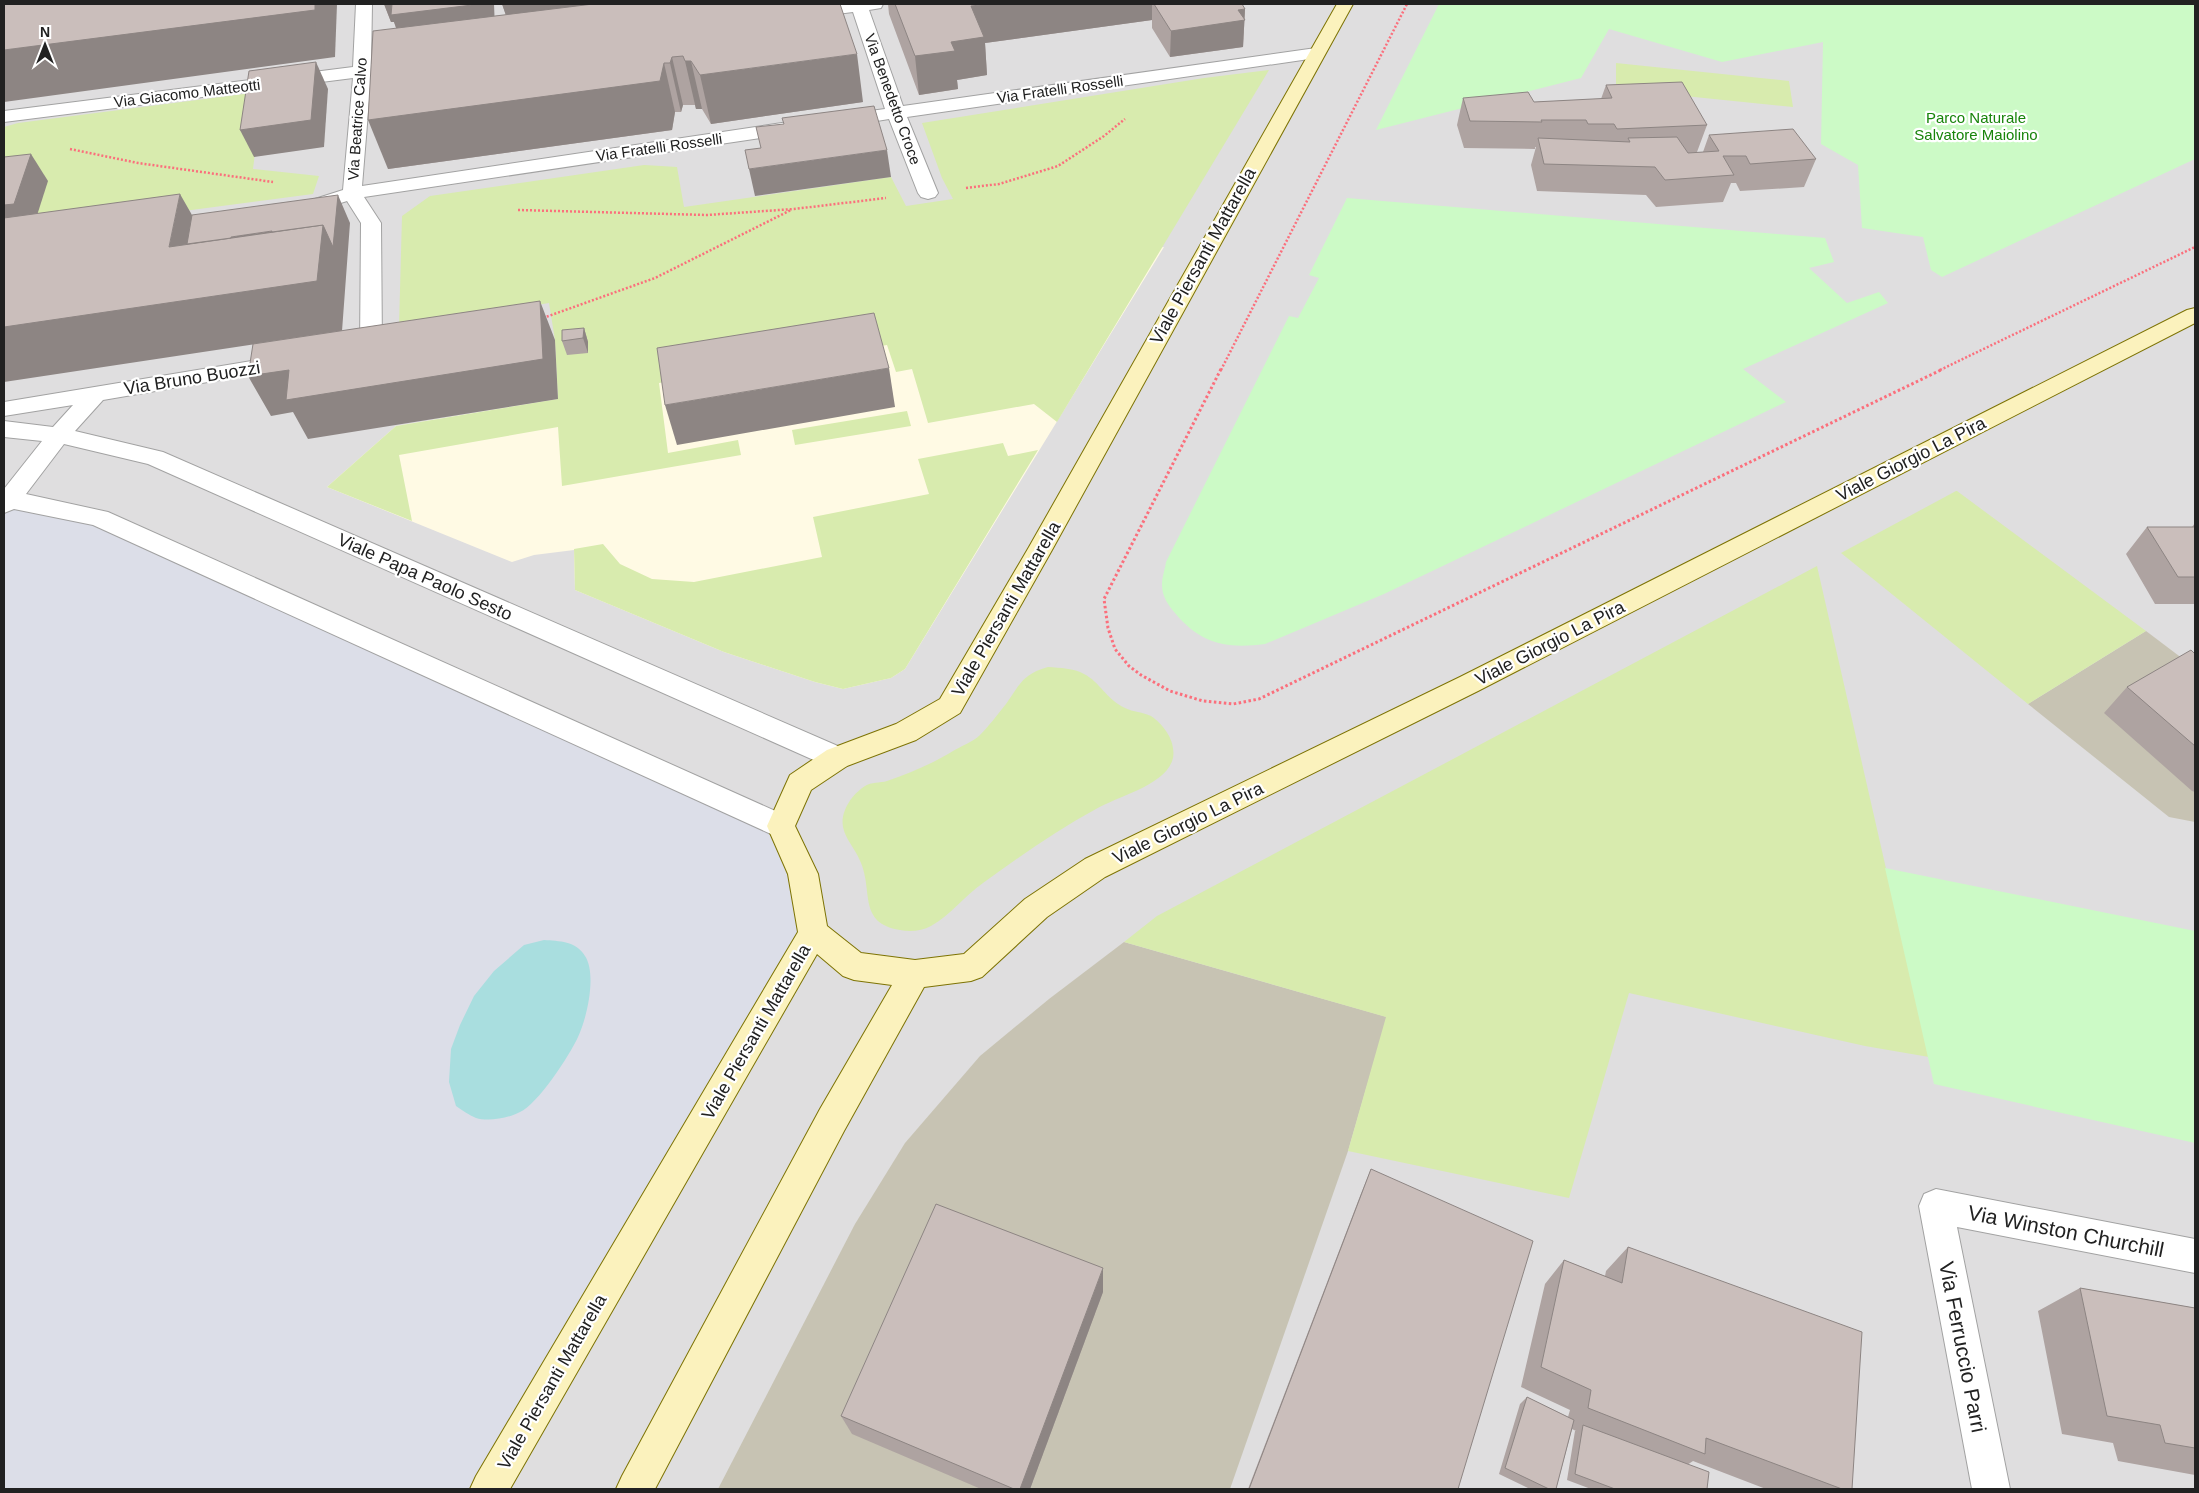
<svg xmlns="http://www.w3.org/2000/svg" width="2199" height="1493" font-family="Helvetica,sans-serif">
  <rect width="100%" height="100%" fill="#f2ede8"/>
  <rect fill="#dfdedf" x="4" y="4" width="2191" height="1485"/>
  <polygon fill="#fffae4" points="1164,247 905,669 891,678 843,689 815,682 724,652 575,590 574,550 534,555 512,562 327,487 396,426 558,399 555,340"/>
  <g fill="#c7c3b3">
    <polygon points="2146,631 2195,668 2195,822 2169,817 2028,704"/>
    <polygon points="1124,942 1387,1017 1348,1151 1230,1489 718,1489 855,1224 905,1143 980,1056 1049,999"/>
  </g>
  <g fill="#d8ebae">
    <polygon points="1616,63 1789,81 1793,107 1616,89"/>
    <polygon points="1269,70 1057,422 1034,404 928,423 912,369 896,372 887,345 659,383 668,453 738,440 741,455 562,486 558,427 399,455 412,521 327,487 396,426 558,399 555,340 549,303 399,327 402,216 430,196 644,165 677,167 684,207 891,177 906,206 953,199 942,178 922,123 1204,78"/>
    <polygon points="244,94 262,98 253,169 319,176 313,194 32,231 4,187 4,127 18,123"/>
    <polygon points="907,411 911,426 795,445 792,430"/>
    <polygon points="1003,443 1008,456 1038,450 905,669 891,678 843,689 815,682 724,652 575,590 574,549 603,544 620,564 652,579 694,582 822,557 813,517 929,494 918,459"/>
    <polygon points="1956,491 1957,491 2146,631 2028,704 1841,553"/>
    <polygon points="1817,566 1929,1057 1865,1046 1629,993 1569,1198 1348,1151 1386,1017 1124,942 1157,916"/>
    <path d="M 1048,667 C 1060,668 1074,668 1084,674 C 1100,682 1106,699 1125,708 C 1133,712 1143,712 1151,716 C 1164,725 1176,741 1173,758 C 1167,785 1118,796 1096,809 C 1057,830 1019,857 983,883 C 964,896 951,915 931,926 C 922,931 910,932 900,930 C 858,923 873,892 861,863 C 854,844 836,832 845,810 C 849,800 856,792 865,786 C 871,782 880,783 887,781 C 910,773 932,764 953,751 C 961,746 973,742 980,735 C 989,726 998,714 1006,704 C 1020,684 1023,674 1048,667 Z"/>
  </g>
  <g fill="#ccfac6">
    <polygon points="1439,4 2195,4 2195,159 1942,277 1931,270 1923,237 1862,228 1858,165 1821,144 1823,42 1722,62 1609,29 1581,78 1376,130"/>
    <path d="M 1347,198 L 1825,238 L 1834,262 L 1809,268 L 1847,303 L 1879,292 L 1888,303 L 1743,369 L 1786,402 L 1384,594 L 1265,644 C 1226,649 1201,644 1175,613 C 1168,605 1162,596 1162,585 C 1162,577 1165,569 1166,562 L 1289,316 L 1298,318 L 1319,278 L 1309,275 Z"/>
    <polygon points="1885,868 2195,931 2195,1143 1934,1084"/>
  </g>
  <polygon fill="#dcdee8" points="4,498 99,518 781,826 813,933 489,1489 4,1489"/>
  <path fill="#a9dedf" d="M 544,940 C 559,941 576,941 585,956 C 597,974 587,1018 578,1037 C 570,1055 537,1105 520,1112 C 509,1118 488,1122 476,1118 C 469,1115 462,1110 456,1106 L 449,1082 L 451,1049 L 460,1025 L 474,996 L 494,971 L 524,945 Z"/>
  <g fill="none" stroke-linecap="round" stroke-linejoin="round">
    <defs>
      <g id="street">
        <polygon points="356,4 372,4 371,64 408,60 414,61 417,65 414,69 371,75 362,186 795,121 802,123 804,127 802,131 795,133 364,197 381,223 382,348 379,353 371,355 363,353 360,348 361,223 347,201 303,215 296,213 293,209 296,205 343,190 353,78 4,122 4,111 353,67"/>
        <polygon points="837,4 883,4 881,8 869,10 903,106 1316,48 1322,49 1325,53 1322,57 1316,58 907,117 938,193 935,197 928,199 921,197 918,193 889,119 840,127 833,125 831,121 833,117 840,115 885,109 853,12 805,18 799,17 796,13 799,9"/>
        <polygon points="287,355 295,357 298,362 295,367 103,400 75,431 163,452 847,750 851,758 847,766 837,769 827,766 148,464 64,444 26,494 108,512 791,818 795,826 791,834 781,838 771,834 93,525 14,509 4,513 4,489 42,441 4,437 4,421 53,427 73,405 4,416 4,402"/>
        <polygon points="1936,1189 2195,1239 2195,1273 1957,1227 2010,1489 1972,1489 1919,1206 1924,1194"/>
      </g>
      <polygon id="secondary" points="1337,4 1353,4 1052,550 960,713 916,740 847,766 811,790 795,826 818,874 827,926 861,953 915,960 964,954 1025,899 1085,859 1460,677 2187,310 2195,308 2195,323 1478,691 1105,877 1047,917 982,977 971,981 924,987 844,1131 655,1489 616,1489 622,1476 820,1109 892,985 854,980 843,976 817,954 510,1489 470,1489 476,1476 798,932 788,874 767,826 790,775 827,750 896,724 940,699 1029,547"/>
    </defs>
    <use href="#street" stroke="#a2a2a2" stroke-width="2"/>
    <use href="#secondary" stroke="#7d7304" stroke-width="2"/>
    <g stroke="#fb6f7c" stroke-width="2.5" stroke-dasharray="2 2" stroke-linecap="butt">
      <polyline points="70,149 138,163 273,182"/>
      <polyline points="966,188 999,184 1058,166 1104,136 1125,119"/>
      <polyline points="518,210 707,215 794,209 886,198"/>
      <polyline points="543,318 655,278 791,210"/>
      <polyline points="1221,370 1407,4"/>
      <polyline points="1940,370 2195,247"/>
    </g>
    <polyline stroke="#fb6f7c" stroke-width="3" stroke-dasharray="2.5 2.5" stroke-linecap="butt" points="1221,369 1104,599 1108,628 1115,649 1129,666 1141,675 1170,691 1203,701 1233,704 1259,699 1943,369"/>
    <use href="#street" fill="#fff" fill-rule="evenodd"/>
    <use href="#secondary" fill="#fbf2bd" fill-rule="evenodd"/>
  </g>
  <g fill="#aea3a1">
    <polygon points="384,4 494,4 494,16 506,15 502,4 863,102 711,124 702,109 696,109 695,105 683,105 681,112 675,112 672,130 388,169 396,28 394,22 391,22"/>
    <polygon points="888,4 1242,4 1245,9 1243,47 1170,57 1152,28 1152,20 985,43 987,75 957,80 958,89 919,95 889,14"/>
    <polygon points="1606,85 1707,125 1697,152 1703,152 1709,135 1816,159 1804,187 1740,191 1736,183 1731,183 1723,202 1656,207 1646,195 1537,191 1531,165 1536,147 1535,147 1535,149 1464,148 1457,125 1463,98 1534,102 1601,99"/>
    <polygon points="584,328 588,342 588,353 567,355 562,341"/>
    <polygon points="2195,523 2195,604 2155,604 2126,554 2147,527 2192,527"/>
    <polygon points="2195,654 2195,792 2192,791 2104,713 2127,687"/>
    <polygon points="1371,1169 1458,1489 1248,1489 1360,1196"/>
    <polygon points="1628,1247 1852,1489 1766,1489 1693,1461 1687,1465 1707,1489 1591,1489 1567,1480 1575,1431 1576,1431 1572,1429 1556,1489 1530,1489 1499,1474 1520,1404 1527,1397 1568,1417 1570,1410 1521,1387 1545,1284 1564,1260 1605,1276 1606,1271"/>
    <polygon points="2080,1288 2195,1308 2195,1475 2118,1461 2113,1443 2062,1434 2038,1311"/>
    <polygon points="1103,1292 1030,1489 981,1489 852,1434 841,1416"/>
  </g>
  <g fill="#8d8583">
    <polygon points="315,4 337,4 335,57 4,102 4,50"/>
    <polygon points="384,4 494,4 495,29 401,41 394,22 391,22"/>
    <polygon points="502,4 756,4 512,33"/>
    <polygon points="990,4 1152,4 1152,20 985,43 987,75 957,80 958,89 919,95 915,56 971,6"/>
    <polygon points="1245,9 1243,47 1170,57 1171,31 1238,10"/>
    <polygon points="857,54 863,102 711,124 700,75"/>
    <polygon points="672,57 683,105 681,112 670,63"/>
    <polygon points="685,61 691,61 702,109 696,109"/>
    <polygon points="316,62 328,89 324,147 254,157 240,130"/>
    <polygon points="664,63 675,112 672,130 388,169 368,120"/>
    <polygon points="887,150 891,177 755,196 749,169"/>
    <polygon points="31,154 48,181 32,231 4,235 4,205"/>
    <polygon points="180,194 208,243 231,237 272,231 323,225 338,195 350,223 342,331 4,382 4,327 169,247"/>
    <polygon points="540,301 555,340 558,399 308,439 293,412 271,416 248,376"/>
    <polygon points="584,328 588,342 588,353 583,338"/>
    <polygon points="889,368 895,407 677,445 665,405"/>
    <polygon points="1103,1268 1103,1292 1030,1489 1020,1489"/>
  </g>
  <g fill="#cabebb" stroke="#8d8583">
    <polygon points="4,4 315,4 315,10 4,50"/>
    <polygon points="392,4 480,4 391,15"/>
    <polygon points="593,4 840,4 857,54 700,75 691,61 685,61 683,56 672,57 670,63 664,63 660,81 368,120 373,31"/>
    <polygon points="895,4 990,4 971,6 984,37 951,42 955,51 915,56"/>
    <polygon points="1154,4 1242,4 1245,9 1238,10 1245,20 1171,31"/>
    <polygon points="316,62 311,120 240,130 249,71"/>
    <polygon points="1682,82 1707,125 1617,129 1614,124 1588,124 1586,120 1541,120 1542,122 1470,121 1463,98 1528,92 1534,102 1612,98 1606,85"/>
    <polygon points="874,106 887,150 749,169 745,150 761,148 756,127 784,124 782,118"/>
    <polygon points="1793,129 1816,159 1750,164 1746,156 1723,156 1734,175 1665,180 1655,167 1544,164 1538,138 1630,142 1628,138 1677,137 1688,153 1719,151 1709,135"/>
    <polygon points="31,154 14,204 4,205 4,157"/>
    <polygon points="180,194 169,247 323,225 317,281 4,327 4,218"/>
    <polygon points="338,195 333,247 323,225 272,232 272,231 231,237 231,238 187,244 192,215"/>
    <polygon points="540,301 543,359 286,400 289,370 248,376 253,344"/>
    <polygon points="874,313 889,368 665,405 657,348"/>
    <polygon points="584,328 583,338 562,341 562,330"/>
    <polygon points="2147,527 2195,527 2195,577 2178,577"/>
    <polygon points="2191,650 2195,654 2195,746 2127,687"/>
    <polygon points="1371,1169 1533,1241 1458,1489 1249,1489"/>
    <polygon points="936,1204 1103,1268 1020,1489 1014,1489 841,1416"/>
    <polygon points="1628,1247 1862,1332 1852,1489 1842,1489 1706,1438 1705,1454 1588,1408 1591,1390 1541,1367 1564,1260 1622,1283"/>
    <polygon points="2080,1288 2195,1308 2195,1448 2165,1443 2160,1425 2107,1416"/>
    <polygon points="1527,1397 1574,1420 1556,1489 1549,1489 1505,1468"/>
    <polygon points="1583,1425 1709,1472 1707,1489 1615,1489 1575,1474"/>
  </g>
  <g text-anchor="middle" dominant-baseline="central" stroke-width="4.5" stroke-linejoin="round" paint-order="stroke">
    <g font-size="15" fill="#212121" stroke="#fff">
      <text transform="translate(1060 89) rotate(-8)">Via Fratelli Rosselli</text>
      <text transform="translate(187 93) rotate(-7)">Via Giacomo Matteotti</text>
      <text transform="translate(893 99) rotate(70)">Via Benedetto Croce</text>
      <text transform="translate(357 119) rotate(-86)">Via Beatrice Calvo</text>
      <text transform="translate(659 147) rotate(-8)">Via Fratelli Rosselli</text>
    </g>
    <g font-size="15" fill="#18840b" stroke="#fff">
      <text x="1976" y="117">Parco Naturale<tspan x="1976" dy="17">Salvatore Maiolino</tspan></text>
    </g>
    <g font-size="18" fill="#212121" stroke="#fff">
      <text transform="translate(1203 256) rotate(-61)">Viale Piersanti Mattarella</text>
      <text transform="translate(192 378) rotate(-9)">Via Bruno Buozzi</text>
      <text transform="translate(1911 459) rotate(-27)">Viale Giorgio La Pira</text>
      <text transform="translate(425 577) rotate(24)">Viale Papa Paolo Sesto</text>
      <text transform="translate(1006 609) rotate(-60)">Viale Piersanti Mattarella</text>
      <text transform="translate(1550 643) rotate(-27)">Viale Giorgio La Pira</text>
      <text transform="translate(1188 823) rotate(-26)">Viale Giorgio La Pira</text>
      <text transform="translate(756 1032) rotate(-60)">Viale Piersanti Mattarella</text>
      <text transform="translate(552 1382) rotate(-60)">Viale Piersanti Mattarella</text>
    </g>
    <g font-size="21" fill="#212121" stroke="#fff">
      <text transform="translate(2066 1231) rotate(11)">Via Winston Churchill</text>
      <text transform="translate(1963 1347) rotate(79)">Via Ferruccio Parri</text>
    </g>
  </g>
  <rect width="2199" height="1493" fill="none" stroke="#212121" stroke-width="10"/>
  <g transform="translate(45 45)" stroke="#ffffff" stroke-width="4" paint-order="stroke">
  <path d="M0-4L9 19L0 12L-9 19Z" fill="#212121"/>
  <text y="-8" font-size="14" font-weight="bold" text-anchor="middle" fill="#212121">N</text>
  </g>
</svg>
